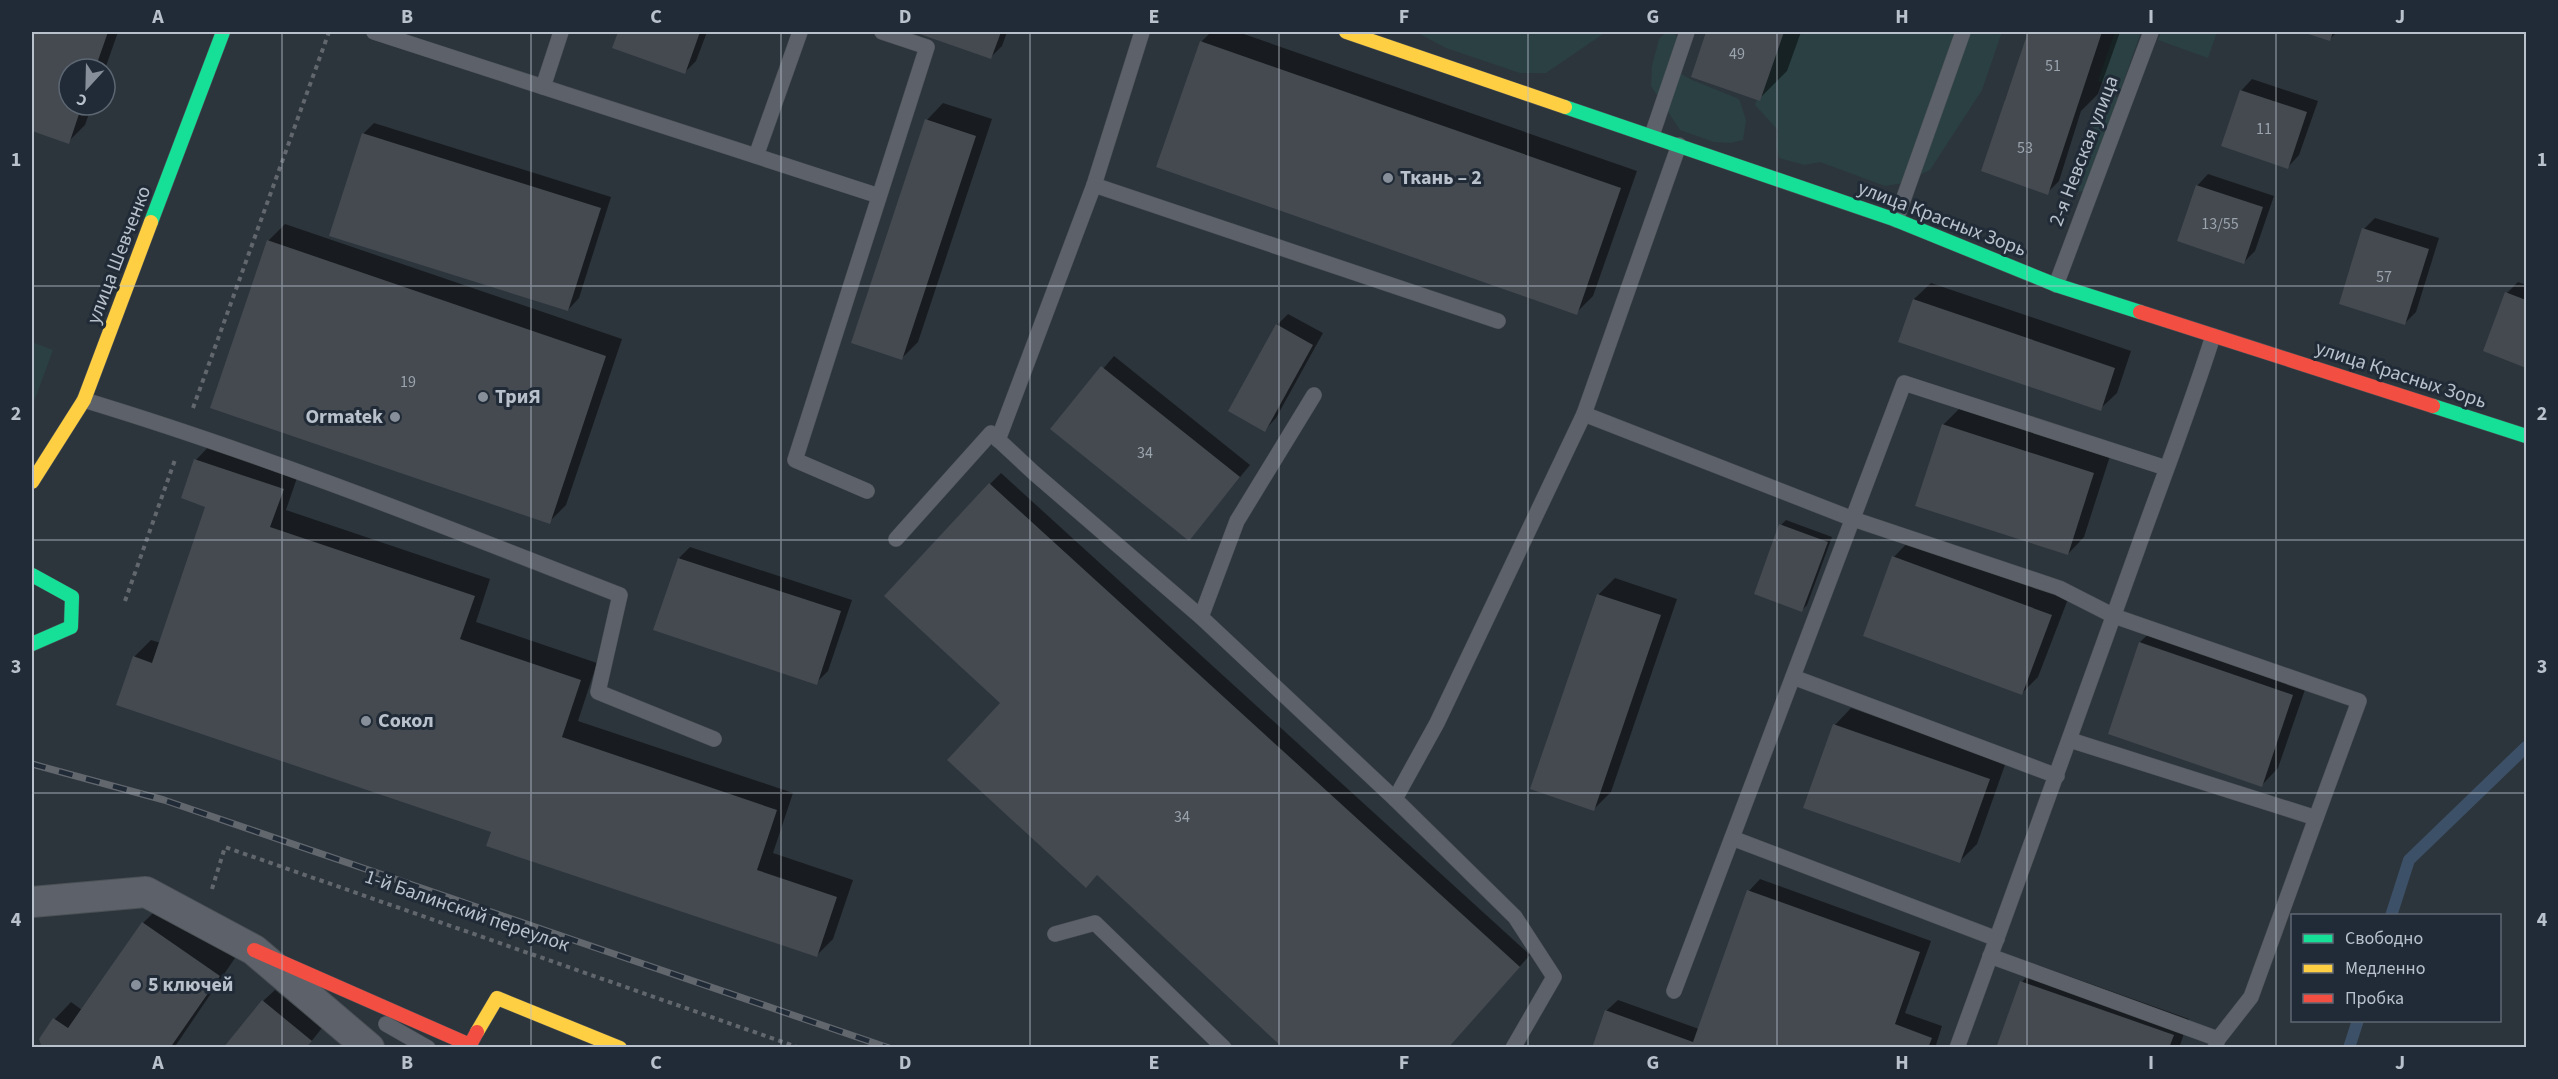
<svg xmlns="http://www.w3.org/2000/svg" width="2558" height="1079" font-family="'Source Sans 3',sans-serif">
  <rect width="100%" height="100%" fill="#2d353c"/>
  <g fill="#2a4042">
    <polygon points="1416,32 1606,32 1546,73 1520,73 1446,48"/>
    <polygon points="1666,32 1674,32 1679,42 1672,69 1692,80 1739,99 1746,120 1743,140 1731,143 1714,142 1680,130 1651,86 1652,66 1659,39"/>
    <polygon points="1781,32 2002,32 1982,90 1930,170 1903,183 1885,186 1820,162 1804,165 1779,158 1776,145 1778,130 1755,105"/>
    <polygon points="2115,32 2141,32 2121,89 2098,81"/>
    <polygon points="2161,32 2217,32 2208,58 2158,40"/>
    <path d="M 2112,94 L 2124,102 L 2091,192 L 2074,191 C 2080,155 2093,125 2112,94 Z"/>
    <polygon points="32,342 53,350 32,407"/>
  </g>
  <g fill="#0007">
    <polygon points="32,32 118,32 105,69 69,69 69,105 92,105 85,125 68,142 32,129"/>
    <polygon points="620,32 707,32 696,61 685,72 614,47"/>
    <polygon points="917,32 1007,32 1002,46 990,58"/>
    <polygon points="1211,32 1238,32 1637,171 1593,296 1576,313 1158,166 1202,41"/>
    <polygon points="1708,32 1801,32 1787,71 1759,99 1693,76"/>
    <polygon points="2029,32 2120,32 2098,94 2081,111 2059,181 2047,193 2005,100"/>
    <polygon points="2306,32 2337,32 2330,39"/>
    <polygon points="2252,79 2318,101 2299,155 2288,167 2241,91"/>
    <polygon points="943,103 992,119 918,342 901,359 927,120"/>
    <polygon points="374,123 611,197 579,298 568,310 363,134"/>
    <polygon points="2208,174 2274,196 2255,251 2244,262 2197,186"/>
    <polygon points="2375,218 2439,238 2416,312 2405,323 2364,229"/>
    <polygon points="285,224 622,339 566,505 549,522 268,241"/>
    <polygon points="2518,282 2526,285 2526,367 2485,350 2507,293"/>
    <polygon points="1931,283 2131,351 2117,393 2100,409 1900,341 1914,299"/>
    <polygon points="1288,314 1323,333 1276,418 1265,430 1277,325"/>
    <polygon points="1114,356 1250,465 1189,539 1052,429"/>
    <polygon points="1960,408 2110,456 2084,537 2068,554 1943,425"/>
    <polygon points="212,443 299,472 286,510 490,579 476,622 597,663 578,721 793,793 773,853 853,880 833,939 816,956 493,831 134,657 151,640 161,643 207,506 196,460"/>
    <polygon points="1001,473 1530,955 1447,1048 1098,873 1002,703 990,484"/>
    <polygon points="1786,520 1832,537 1807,605 1802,610 1781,525"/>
    <polygon points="1910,540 2068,599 2038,677 2022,693 1894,557"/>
    <polygon points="690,547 852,600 828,671 816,683 679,558"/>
    <polygon points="1615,578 1677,599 1611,792 1594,809 1532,788 1599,594"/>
    <polygon points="2157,626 2309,678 2278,768 2262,785 2140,642"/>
    <polygon points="1851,708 2006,762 1977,844 1960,861 1805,807 1835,725"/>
    <polygon points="1760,879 1931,941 1905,1013 1942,1026 1935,1048 1593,1048 1606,1011 1618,1000 1699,1029 1749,891"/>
    <polygon points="160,906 235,958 174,1048 44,1048 40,1039 55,1019 71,1002 82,1010 143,923"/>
    <polygon points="2038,965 2189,1019 2179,1048 1998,1048 2022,982"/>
    <polygon points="275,990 322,1028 306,1048 263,1001"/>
  </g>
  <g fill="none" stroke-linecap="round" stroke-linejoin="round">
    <g stroke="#3c5067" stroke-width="12">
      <polyline points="2391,916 2409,860 2526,747"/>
      <polyline points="2349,1048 2358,1020"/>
    </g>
  </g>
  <g fill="#444a50">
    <polygon points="32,32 108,32 95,69 69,69 69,105 82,105 69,144 32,131"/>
    <polygon points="618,32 700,32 685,74 612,48"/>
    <polygon points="914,32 1001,32 991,59"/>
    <polygon points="1706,32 1784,32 1760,101 1691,77"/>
    <polygon points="2028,32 2102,32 2048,195 1981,171"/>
    <polygon points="2302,32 2333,32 2330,41"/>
    <polygon points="1200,41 1621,188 1577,315 1156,167"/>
    <polygon points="2240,90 2307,112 2288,169 2221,146"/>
    <polygon points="925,119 976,136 902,360 851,343"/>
    <polygon points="362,133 601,208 568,311 329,236"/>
    <polygon points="2196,185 2263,207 2244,264 2177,241"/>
    <polygon points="2362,228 2429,249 2405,325 2339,304"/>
    <polygon points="267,240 606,356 550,524 210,408"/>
    <polygon points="2505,292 2526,300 2526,368 2483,351"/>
    <polygon points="1913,299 2115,368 2101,411 1898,342"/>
    <polygon points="1276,324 1313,345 1265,432 1228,411"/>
    <polygon points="1101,366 1240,477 1189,541 1050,429"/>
    <polygon points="1942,424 2094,473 2068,555 1915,506"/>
    <polygon points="194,459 284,489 270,527 475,596 460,639 581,680 562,737 777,810 757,870 837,897 817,957 486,846 491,832 116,705 133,656 152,663 205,507 181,498"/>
    <polygon points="989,483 1520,967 1448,1048 1283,1048 1097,875 1086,888 947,760 1000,703 884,596"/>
    <polygon points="1779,524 1828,542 1802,612 1754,594"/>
    <polygon points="1892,556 2052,615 2022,695 1863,636"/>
    <polygon points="678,558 841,611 817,685 653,630"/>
    <polygon points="1597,594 1661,615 1594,811 1530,789"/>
    <polygon points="2139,642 2293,695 2262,787 2108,734"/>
    <polygon points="1833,724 1990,779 1960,863 1803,808"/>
    <polygon points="1747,890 1920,952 1895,1024 1932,1038 1928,1048 1592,1048 1605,1010 1693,1042"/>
    <polygon points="142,922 220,976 170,1048 42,1048 39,1039 53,1018 68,1028"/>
    <polygon points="2020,981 2174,1035 2169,1048 1996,1048"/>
    <polygon points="262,1000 312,1041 306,1048 223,1048"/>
  </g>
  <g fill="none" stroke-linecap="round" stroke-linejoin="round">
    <defs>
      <g id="lane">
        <polyline points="374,32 879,196"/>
        <polyline points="543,87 561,32"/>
        <polyline points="1652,135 1687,32"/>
        <polyline points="756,156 800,32"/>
        <polyline points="1094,185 1142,32"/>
        <polyline points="1896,220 1963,32"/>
        <polyline points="2056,285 2151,32"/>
        <path d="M 84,400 C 266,455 443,526 620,595 L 598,692 L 714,739"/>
        <polyline points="1584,414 1853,519 2059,588 2114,616 2359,701 2316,818"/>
        <polyline points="998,440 1094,185 1498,321"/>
        <polyline points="867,491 795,460 927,47 882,32"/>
        <polyline points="896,539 991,433 1034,473 1201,617 1395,799 1437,723 1584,414 1679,145"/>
        <polyline points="1201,617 1237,521 1314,395"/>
        <polyline points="1793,677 2057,776"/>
        <polyline points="2070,740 2316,818 2251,997 2218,1039"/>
        <polyline points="1395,799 1515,917 1554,977 1513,1048"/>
        <polyline points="1732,838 1997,939"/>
        <polyline points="1055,934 1095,923 1224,1048"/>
        <polyline points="1990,956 2218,1039 2215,1048"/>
        <polyline points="1674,991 1904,383 2166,468"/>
        <polyline points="386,1024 428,1048"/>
        <path d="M 1957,1048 C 2018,880 2079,713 2139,545 C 2164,475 2191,406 2213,336"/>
      </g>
      <polyline id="street" points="32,902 146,892 254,950 369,1048"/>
      <g id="fast">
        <polyline points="1565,107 1896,220 2056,285 2140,312"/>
        <polyline points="151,222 223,32"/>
        <polyline points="2433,406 2526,436"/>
        <polyline points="32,575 72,597 71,627 32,644"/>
      </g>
      <g id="slow">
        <polyline points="1346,32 1565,107"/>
        <polyline points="32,482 84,400 151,222"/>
        <polyline points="477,1032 497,998 620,1048"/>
      </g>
      <g id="jam">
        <polyline points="2140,312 2433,406"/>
        <polyline points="254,950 470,1045 477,1032"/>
      </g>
    </defs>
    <use href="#lane" stroke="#4b5156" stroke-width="16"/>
    <use href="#street" stroke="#4b5156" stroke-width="32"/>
    <use href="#fast" stroke="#4b5156" stroke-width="15"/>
    <use href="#slow" stroke="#4b5156" stroke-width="15"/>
    <use href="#jam" stroke="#4b5156" stroke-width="15"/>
    <g stroke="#61676d" stroke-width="4" stroke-dasharray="4.5 4.5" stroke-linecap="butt">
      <polyline points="193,408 329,32"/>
      <polyline points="125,601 176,457"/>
      <polyline points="212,889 225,847 800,1048"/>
    </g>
    <use href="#lane" stroke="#5d626a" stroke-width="15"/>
    <use href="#street" stroke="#5d626a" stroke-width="30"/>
    <use href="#fast" stroke="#16e098" stroke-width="14"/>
    <use href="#slow" stroke="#ffcf43" stroke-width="14"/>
    <use href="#jam" stroke="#f24e42" stroke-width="14"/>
    <defs>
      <polyline id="rail" points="32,764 164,800 889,1048"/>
    </defs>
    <use href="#rail" stroke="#62676e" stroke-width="7"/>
    <use href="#rail" stroke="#202b37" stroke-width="4.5" stroke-dasharray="14" stroke-linecap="butt"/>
  </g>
  <path fill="none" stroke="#b8c1cc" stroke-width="1.5" stroke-opacity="0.55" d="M 282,32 L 282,1048M 531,32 L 531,1048M 781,32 L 781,1048M 1030,32 L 1030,1048M 1279,32 L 1279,1048M 1528,32 L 1528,1048M 1777,32 L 1777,1048M 2027,32 L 2027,1048M 2276,32 L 2276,1048M 32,286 L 2526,286M 32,540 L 2526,540M 32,793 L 2526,793"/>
  <g fill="#87909a" stroke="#202b37" stroke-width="2">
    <circle cx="1388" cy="178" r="6"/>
    <circle cx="483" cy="397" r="6"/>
    <circle cx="395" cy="417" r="6"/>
    <circle cx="366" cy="721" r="6"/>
    <circle cx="136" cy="985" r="6"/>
  </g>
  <g text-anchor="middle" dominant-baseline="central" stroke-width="6" stroke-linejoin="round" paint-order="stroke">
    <g font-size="16" fill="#9ba3ad">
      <text x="1737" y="54">49</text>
      <text x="2053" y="66">51</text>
      <text x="2264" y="129">11</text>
      <text x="2025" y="148">53</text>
      <text x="2220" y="224">13/55</text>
      <text x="2384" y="277">57</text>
      <text x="408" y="382">19</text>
      <text x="1145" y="453">34</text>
      <text x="1182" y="817">34</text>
    </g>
    <g font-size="20" fill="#b8c1cc" stroke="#202b37">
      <text transform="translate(2084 151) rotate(-69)">2-я Невская улица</text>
      <text transform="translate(1942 219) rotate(21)">улица Красных Зорь</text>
      <text transform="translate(119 255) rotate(-69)">улица Шевченко</text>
      <text transform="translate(2401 375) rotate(18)">улица Красных Зорь</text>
      <text transform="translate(467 911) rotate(19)">1-й Балинский переулок</text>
    </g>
    <g font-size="20" font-weight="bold" fill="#b8c1cc" stroke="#202b37" text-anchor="start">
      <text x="1400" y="178">Ткань – 2</text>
      <text x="495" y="397">ТриЯ</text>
      <text x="383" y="417" text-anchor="end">Ormatek</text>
      <text x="378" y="721">Сокол</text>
      <text x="148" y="985">5 ключей</text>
    </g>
  </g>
  <rect width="2558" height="1079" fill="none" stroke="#202b37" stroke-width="66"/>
  <rect x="2291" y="914" width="210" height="108" fill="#202b37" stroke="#5d6773" stroke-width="1.5"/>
  <rect x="2303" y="934" width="30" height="9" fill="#16e098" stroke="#5d6773" stroke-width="1.5"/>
  <text x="2345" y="944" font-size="18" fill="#b8c1cc">Свободно</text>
  <rect x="2303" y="964" width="30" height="9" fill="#ffcf43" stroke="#5d6773" stroke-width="1.5"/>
  <text x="2345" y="974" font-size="18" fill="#b8c1cc">Медленно</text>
  <rect x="2303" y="994" width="30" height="9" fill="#f24e42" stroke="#5d6773" stroke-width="1.5"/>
  <text x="2345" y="1004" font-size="18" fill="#b8c1cc">Пробка</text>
  <g transform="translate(87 87) rotate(202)"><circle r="28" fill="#202b37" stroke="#5d6773" stroke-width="1.5"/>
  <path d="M0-4.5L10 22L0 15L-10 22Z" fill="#87909a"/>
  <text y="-9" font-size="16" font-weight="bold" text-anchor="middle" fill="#b8c1cc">С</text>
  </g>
  <rect x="33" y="33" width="2492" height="1013" fill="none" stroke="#b8c1cc" stroke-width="2"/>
  <g font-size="20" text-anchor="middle" font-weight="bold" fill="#b8c1cc">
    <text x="158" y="23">A</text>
    <text x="407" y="23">B</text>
    <text x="656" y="23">C</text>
    <text x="905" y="23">D</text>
    <text x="1154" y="23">E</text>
    <text x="1404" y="23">F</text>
    <text x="1653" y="23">G</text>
    <text x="1902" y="23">H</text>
    <text x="2151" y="23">I</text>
    <text x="2400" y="23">J</text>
    <text x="16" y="166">1</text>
    <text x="2542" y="166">1</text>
    <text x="16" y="420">2</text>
    <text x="2542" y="420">2</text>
    <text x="16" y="673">3</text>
    <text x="2542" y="673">3</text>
    <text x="16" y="926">4</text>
    <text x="2542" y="926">4</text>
    <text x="158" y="1069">A</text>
    <text x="407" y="1069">B</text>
    <text x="656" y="1069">C</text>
    <text x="905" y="1069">D</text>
    <text x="1154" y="1069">E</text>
    <text x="1404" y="1069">F</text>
    <text x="1653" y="1069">G</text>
    <text x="1902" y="1069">H</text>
    <text x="2151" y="1069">I</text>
    <text x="2400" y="1069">J</text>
  </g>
</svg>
